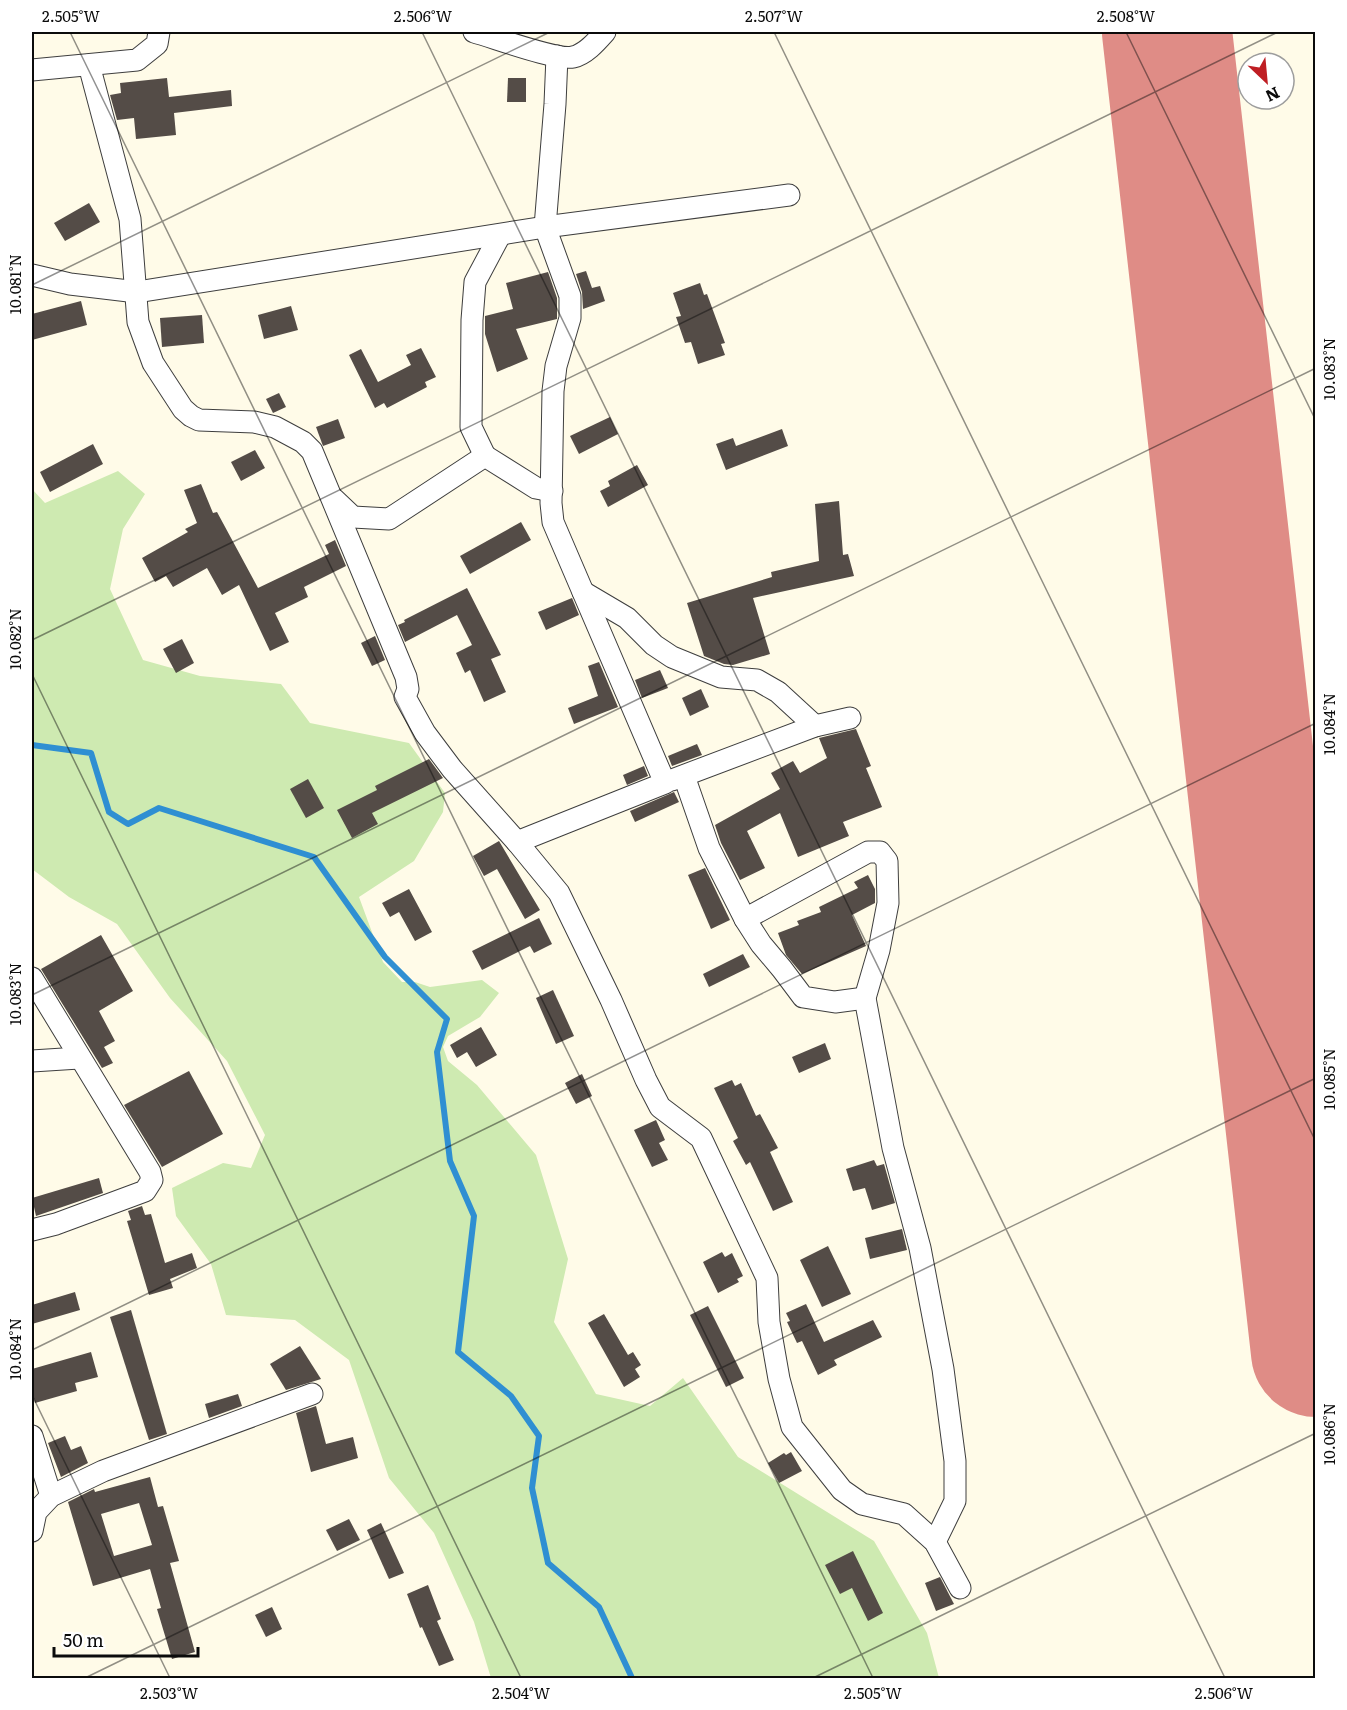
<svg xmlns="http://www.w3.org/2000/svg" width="1347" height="1710" font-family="Literata,serif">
  <rect width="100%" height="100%" fill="#fffbe8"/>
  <polygon fill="#ceeab1" points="118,471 145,494 123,529 110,589 143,660 200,676 281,684 310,723 409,743 445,793 443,812 414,861 359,897 383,962 402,982 415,982 430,987 482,980 499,993 480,1017 448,1036 443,1047 448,1061 477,1085 536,1155 568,1259 554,1322 596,1394 650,1406 683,1378 738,1457 874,1541 927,1633 939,1678 491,1678 474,1622 434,1533 389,1478 349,1360 295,1320 226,1315 211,1264 176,1216 172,1188 223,1163 251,1168 265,1135 227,1061 170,998 117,924 69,897 32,869 32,489 45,503"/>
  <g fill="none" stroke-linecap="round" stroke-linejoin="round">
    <polyline stroke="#2f8fd2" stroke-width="6" points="32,745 91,753 109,812 128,824 159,808 314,857 385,957 447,1019 437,1052 450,1161 474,1216 458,1352 511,1396 539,1436 532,1488 548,1563 599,1607 632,1678"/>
    <polyline stroke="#df8c86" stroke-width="130" points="1167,32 1316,1352"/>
  </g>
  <g fill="#544c47" fill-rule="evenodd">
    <polygon points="167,78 169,97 231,90 232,106 174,113 176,135 136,139 134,118 117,120 110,95 121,93 120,83"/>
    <polygon points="508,78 526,78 526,102 507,102"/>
    <polygon points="89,203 100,222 65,241 54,223"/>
    <polygon points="586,271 592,288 600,286 605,301 583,309 582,292 576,274"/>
    <polygon points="548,272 557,298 557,319 516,329 528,359 497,372 485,334 485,316 513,309 506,283"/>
    <polygon points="700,283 704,295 707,294 725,343 721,344 725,355 698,364 691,342 685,343 676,317 681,316 673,293"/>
    <polygon points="81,301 87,325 32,340 32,314"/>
    <polygon points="291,306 298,330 264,339 258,315"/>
    <polygon points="202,315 204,343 162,347 160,318"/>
    <polygon points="421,348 436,377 425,382 427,387 387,408 384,403 375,408 349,355 361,349 378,382 411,365 406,355"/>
    <polygon points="279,393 286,407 273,413 266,399"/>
    <polygon points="610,417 618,434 579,454 570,436"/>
    <polygon points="338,419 345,438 323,446 316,427"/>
    <polygon points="782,429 788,446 726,470 716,444 733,438 736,446"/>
    <polygon points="93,444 103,464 50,492 40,472"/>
    <polygon points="255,450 265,468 241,481 231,462"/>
    <polygon points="637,465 648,485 608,507 600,491 610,486 608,481"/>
    <polygon points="201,484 213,513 217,512 258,588 329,554 325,545 335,540 346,566 304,587 308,597 275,613 289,642 270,651 239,585 222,595 207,568 173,587 166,576 155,582 142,558 188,532 185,529 197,523 184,490"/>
    <polygon points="839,501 843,555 848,554 854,576 753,598 770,654 733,665 724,664 704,656 687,603 772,577 771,572 819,561 815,504"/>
    <polygon points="521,522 531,540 470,574 460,556"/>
    <polygon points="467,588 501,655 491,659 506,692 484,702 470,670 465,673 456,653 472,645 457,615 405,642 398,625 405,622 404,620"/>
    <polygon points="572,598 579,615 546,630 538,612"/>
    <polygon points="375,636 385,660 372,666 361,643"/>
    <polygon points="182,639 194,663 176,673 163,649"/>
    <polygon points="599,662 618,707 574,724 568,708 598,696 588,666"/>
    <polygon points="660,670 668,688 642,698 635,680"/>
    <polygon points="701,689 709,707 690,716 682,698"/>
    <polygon points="856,729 871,766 866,768 882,807 843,822 849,836 798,857 780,813 747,831 765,868 740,880 721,843 715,825 780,789 771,773 793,761 800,773 827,758 819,738"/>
    <polygon points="697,744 702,755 672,766 668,756"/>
    <polygon points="429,759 443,778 372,813 378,824 352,838 337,810 377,790 375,786"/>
    <polygon points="644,766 648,776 627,785 623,775"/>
    <polygon points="308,779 324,808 306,818 290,789"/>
    <polygon points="674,792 679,802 635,822 630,811"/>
    <polygon points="499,841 540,910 525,919 497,869 484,876 473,856"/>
    <polygon points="705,868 730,920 711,929 688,875"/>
    <polygon points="868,875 875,889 875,903 852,915 866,946 802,974 786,955 778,933 799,925 797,921 821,912 819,907 858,888 854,882"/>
    <polygon points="409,889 432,932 415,941 399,912 390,917 382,903"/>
    <polygon points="539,918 552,944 534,953 530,946 482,970 472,951"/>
    <polygon points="101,935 133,991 99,1011 115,1041 104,1047 113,1063 102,1068 41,969"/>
    <polygon points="743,954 750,967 709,987 703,974"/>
    <polygon points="553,990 574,1036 556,1044 536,998"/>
    <polygon points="481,1027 497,1055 476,1067 467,1052 457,1058 450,1045"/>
    <polygon points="825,1043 831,1059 799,1073 792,1057"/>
    <polygon points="189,1071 223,1134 162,1167 124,1105"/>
    <polygon points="582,1074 592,1096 576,1104 565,1083"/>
    <polygon points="732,1080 735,1086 741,1083 756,1116 760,1114 778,1148 770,1152 793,1202 773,1211 750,1162 746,1165 733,1141 738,1138 714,1088"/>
    <polygon points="656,1120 665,1140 659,1143 668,1160 652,1167 634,1130"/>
    <polygon points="874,1160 877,1166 884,1164 895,1203 872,1210 865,1188 853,1191 846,1169"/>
    <polygon points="99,1178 103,1193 36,1216 32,1198"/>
    <polygon points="142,1206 145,1215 151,1214 165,1263 192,1253 197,1268 170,1279 173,1288 149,1295 127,1221 131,1220 128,1211"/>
    <polygon points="902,1229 907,1250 870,1259 865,1238"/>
    <polygon points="828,1246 851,1294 822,1307 800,1260"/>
    <polygon points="722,1252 725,1257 732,1253 743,1276 737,1279 739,1282 718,1293 703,1262"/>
    <polygon points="75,1292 80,1310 32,1324 32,1305"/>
    <polygon points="806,1304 824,1342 873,1320 882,1337 834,1360 837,1365 818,1375 802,1341 797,1343 787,1322 790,1321 786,1313"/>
    <polygon points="708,1306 744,1378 726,1387 690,1315"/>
    <polygon points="131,1310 167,1434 149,1440 110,1317"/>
    <polygon points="604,1314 628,1355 633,1352 641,1365 635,1369 640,1377 624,1387 588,1323"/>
    <polygon points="300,1346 321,1379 286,1390 270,1364"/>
    <polygon points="91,1352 98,1377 75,1383 77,1391 35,1403 32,1390 32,1369"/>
    <polygon points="238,1394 242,1406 209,1418 205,1404"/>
    <polygon points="316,1406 326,1444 353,1437 358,1458 311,1472 296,1413"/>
    <polygon points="65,1436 71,1450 81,1446 88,1463 61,1477 48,1443"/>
    <polygon points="791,1452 802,1471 779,1483 768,1463 784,1453 786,1455"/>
    <path d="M 150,1477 L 158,1507 L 163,1506 L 179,1561 L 170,1563 L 195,1652 L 172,1659 L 157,1609 L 161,1608 L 150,1569 L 93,1586 L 68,1502 L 94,1489 L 95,1492 ZM 139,1503 L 152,1545 L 114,1556 L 101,1514 Z"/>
    <polygon points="349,1519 360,1540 337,1551 326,1530"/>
    <polygon points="381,1523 404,1573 389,1579 367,1530"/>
    <polygon points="853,1551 883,1613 868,1621 852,1588 840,1594 825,1565"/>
    <polygon points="940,1577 954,1604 936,1611 925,1583"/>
    <polygon points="428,1585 441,1619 437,1621 454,1660 439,1666 422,1627 420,1628 407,1594"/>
    <polygon points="272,1607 282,1629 266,1637 255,1615"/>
  </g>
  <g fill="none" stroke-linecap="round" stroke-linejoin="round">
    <defs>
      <g id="minor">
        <path d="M 474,32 C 493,37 557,61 573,57 C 586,54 597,41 605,32"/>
        <polyline points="89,65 130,219 138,322 153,363 183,409 191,416 199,420 254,422 275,427 303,442 312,451 406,677 408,689 405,697 425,733 452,769 517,842 559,893 611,1000 646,1080 660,1107 701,1138 767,1278 769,1322 779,1379 792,1427 842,1490 862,1504 904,1514 935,1542 960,1588"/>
        <polyline points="32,70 137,60 157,44 159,32"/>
        <polyline points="32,275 70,284 137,292 545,227 789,195"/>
        <polyline points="485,456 471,427 472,320 475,282 500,235"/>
        <polyline points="334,499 353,517 389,519 485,456 536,488 552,491"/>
        <polyline points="583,592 627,618 654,645 672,657 721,677 757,680 778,692 815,726"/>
        <polyline points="684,776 709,848 745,919 761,944 782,969 803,997 835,1002 865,998"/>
        <polyline points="672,780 815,726 850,718"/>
        <polyline points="517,842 665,783 553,522 551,503 553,391 556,366 570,318 570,296 545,227 555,104 557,56"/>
        <polyline points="745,919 868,852 880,852 887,861 888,903 879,950 865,998 893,1148 920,1248 943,1369 955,1461 955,1501 935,1542"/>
        <polyline points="32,978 150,1172 152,1180 145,1191 56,1224 32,1230"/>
        <polyline points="32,1061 79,1058"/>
        <polyline points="32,1436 51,1496"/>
        <polyline points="32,1531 36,1512 51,1496 103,1471 312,1394"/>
      </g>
    </defs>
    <use href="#minor" stroke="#3e3e3e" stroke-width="23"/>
    <use href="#minor" stroke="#fff" stroke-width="21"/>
  </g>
  <path fill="none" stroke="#0b0b0b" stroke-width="1.5" stroke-opacity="0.45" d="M 70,32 L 873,1678M 422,32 L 1225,1678M 774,32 L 1316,1142M 1126,32 L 1316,421M 32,285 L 550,32M 32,640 L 1278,32M 32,674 L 521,1678M 32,995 L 1316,368M 32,1350 L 1316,723M 32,1395 L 170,1678M 85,1678 L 1316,1078M 813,1678 L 1316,1433"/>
  <rect width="1347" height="1710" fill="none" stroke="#ffffff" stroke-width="66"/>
  <g transform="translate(1266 81) rotate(154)"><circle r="28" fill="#ffffff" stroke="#9d9d9d" stroke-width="1.5"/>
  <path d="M0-4.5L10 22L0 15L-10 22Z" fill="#bf1e23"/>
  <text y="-9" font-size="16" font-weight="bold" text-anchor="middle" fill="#0b0b0b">N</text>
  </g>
  <path d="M54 1647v9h144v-9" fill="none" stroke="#0b0b0b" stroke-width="3"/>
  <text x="63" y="1647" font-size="18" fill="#0b0b0b" stroke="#ffffff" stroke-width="4.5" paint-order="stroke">50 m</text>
  <rect x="33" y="33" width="1281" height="1644" fill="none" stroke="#0b0b0b" stroke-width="2"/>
  <g font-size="15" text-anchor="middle" fill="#0b0b0b">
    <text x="71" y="22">2.505°W</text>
    <text x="423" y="22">2.506°W</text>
    <text x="774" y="22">2.507°W</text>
    <text x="1126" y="22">2.508°W</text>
    <text transform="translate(16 284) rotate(-90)" y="5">10.081°N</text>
    <text transform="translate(1330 369) rotate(-90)" y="5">10.083°N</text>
    <text transform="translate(16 639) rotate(-90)" y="5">10.082°N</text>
    <text transform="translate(1330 724) rotate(-90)" y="5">10.084°N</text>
    <text transform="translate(16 994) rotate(-90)" y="5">10.083°N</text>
    <text transform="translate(1330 1079) rotate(-90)" y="5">10.085°N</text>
    <text transform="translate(16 1349) rotate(-90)" y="5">10.084°N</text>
    <text transform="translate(1330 1434) rotate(-90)" y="5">10.086°N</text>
    <text x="169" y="1699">2.503°W</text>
    <text x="521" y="1699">2.504°W</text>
    <text x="873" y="1699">2.505°W</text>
    <text x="1224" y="1699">2.506°W</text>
  </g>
</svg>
